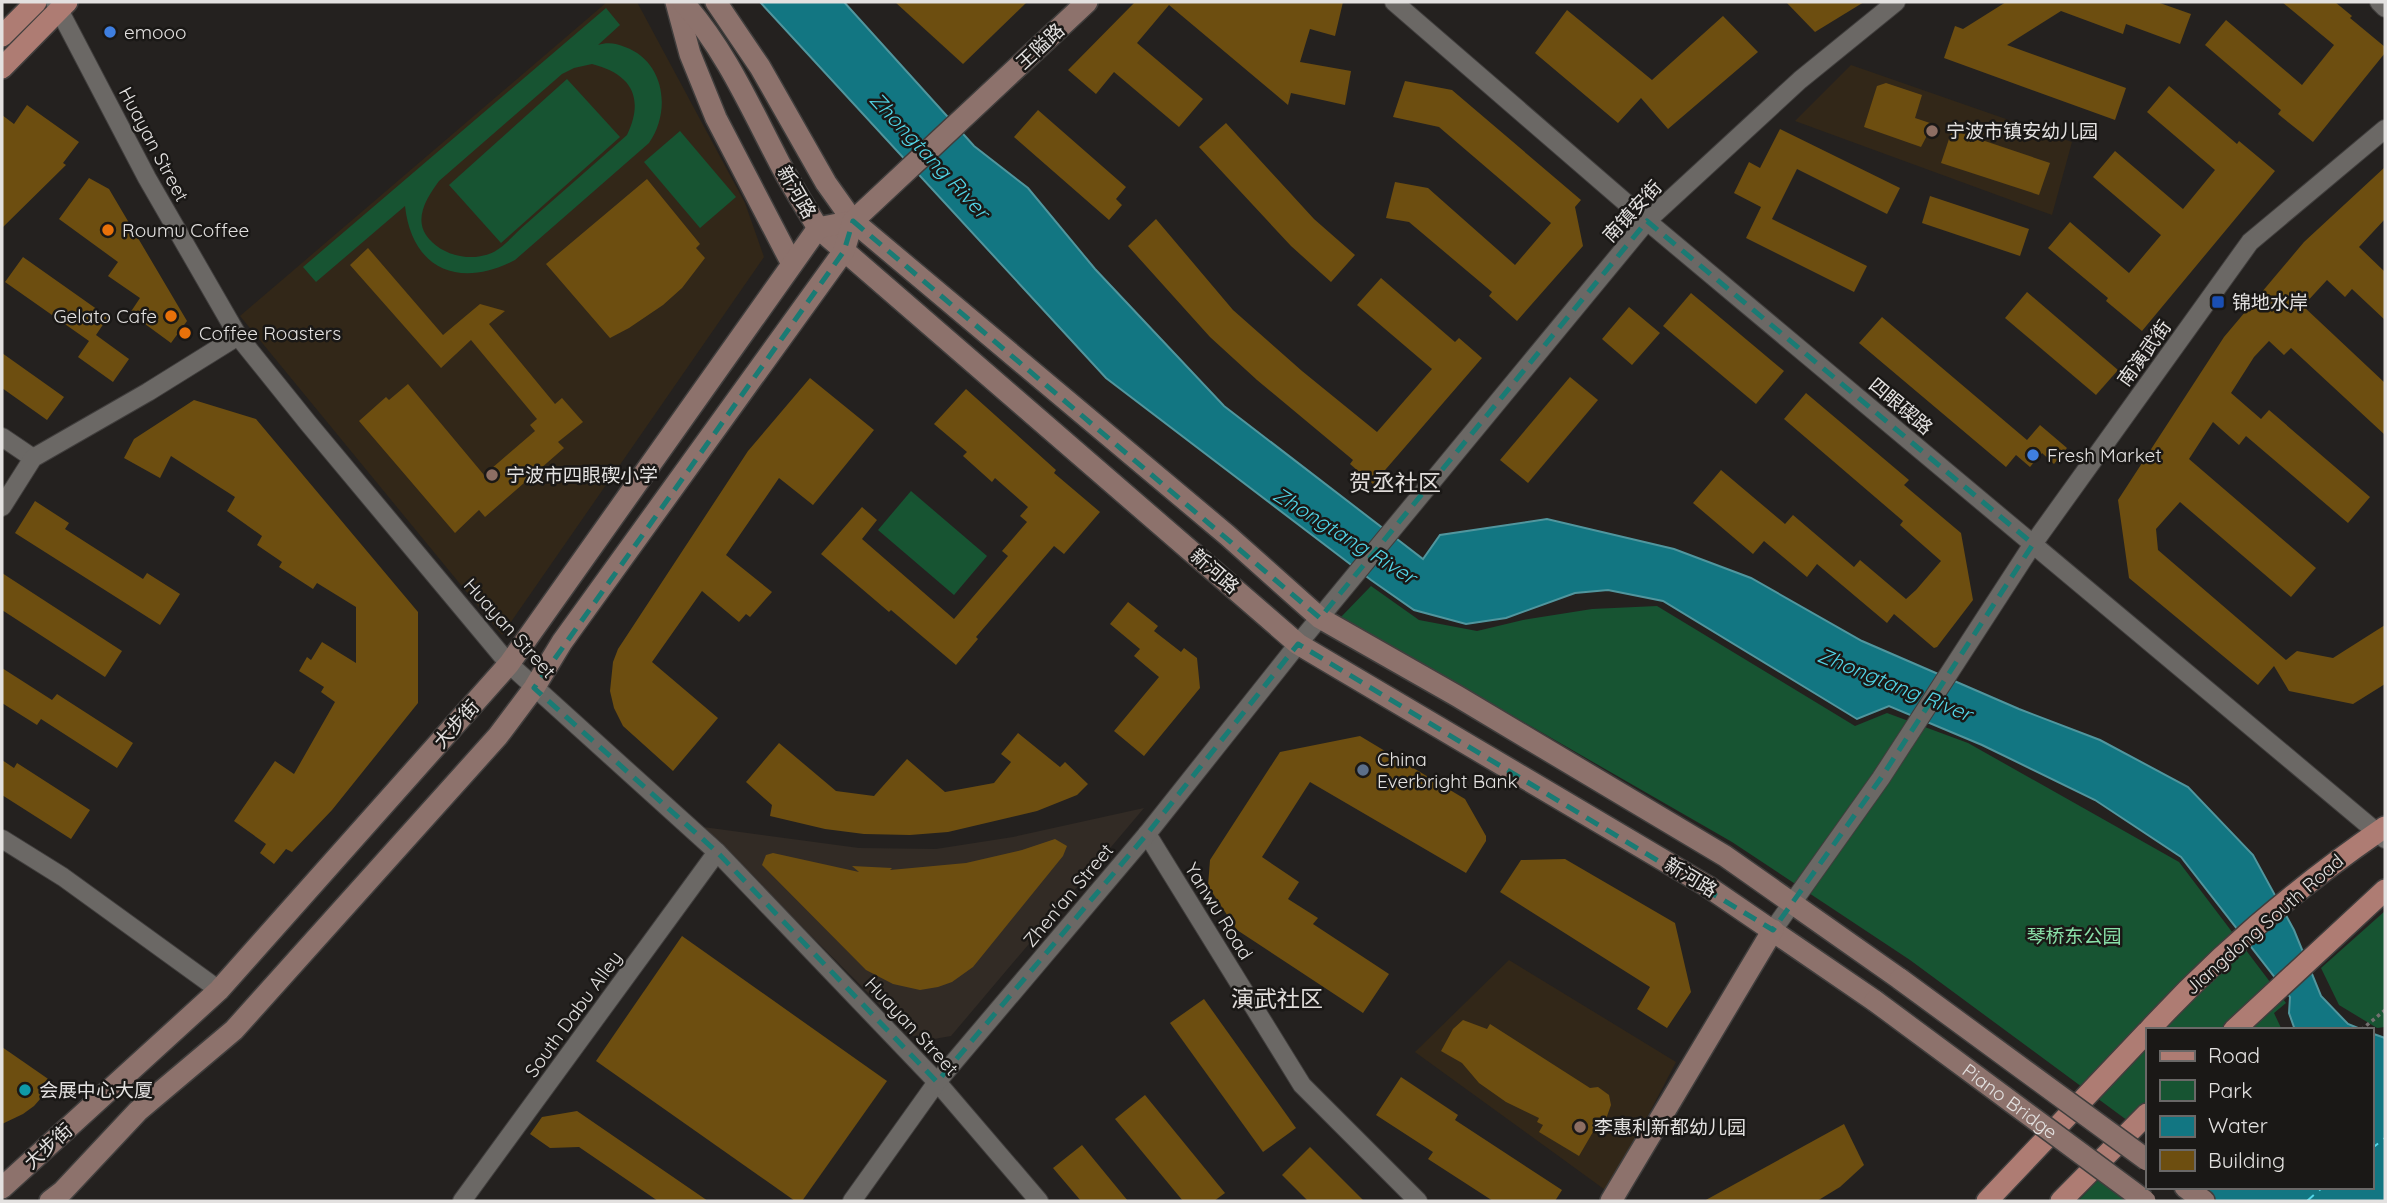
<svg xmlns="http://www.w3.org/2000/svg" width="2387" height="1203" font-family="Quicksand,'Noto Sans SC',sans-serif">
  <rect width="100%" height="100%" fill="#24211f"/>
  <polygon fill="#322b25" points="1144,808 951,1036 934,1039 913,1036 897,1022 703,827 859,848 936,849 1013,837"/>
  <g fill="#322718">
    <polygon points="607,2 637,2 745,203 764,257 502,635 240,316"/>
    <polygon points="1851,65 2072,142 2052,215 1795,121"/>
    <polygon points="1509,960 1676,1062 1608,1192 1415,1052"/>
  </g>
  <g fill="#175432" fill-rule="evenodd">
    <path d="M 606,8 L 620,25 L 598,45 C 607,42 616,43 625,47 C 664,61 672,110 649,143 L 515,260 C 460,289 412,270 405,206 L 316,282 L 303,267 ZM 592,64 C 631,74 645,97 627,135 C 594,164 560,194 526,224 C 515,233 502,250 489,254 C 467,262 439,254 426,235 C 414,217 428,196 439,181 L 562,74 L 574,68 Z"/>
    <polygon points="567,79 620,137 501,243 449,185"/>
    <polygon points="680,131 736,197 700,228 644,162"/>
    <polygon points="911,491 987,556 954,595 878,530"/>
    <polygon points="1371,586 1419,620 1477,631 1523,620 1592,609 1657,606 1855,726 1887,713 1968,743 2179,862 2286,1003 2274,1013 2282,1030 2147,1030 2147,1135 1910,960 1732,842 1341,617"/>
    <polygon points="2385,911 2385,1027 2377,1028 2339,1005 2321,968"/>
    <polygon points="2099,1179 2127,1201 2078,1201"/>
  </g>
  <g fill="#127682" stroke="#51969e" stroke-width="2">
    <polygon points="760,2 844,2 974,146 1028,188 1095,269 1224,406 1423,559 1440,535 1547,519 1674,549 1751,578 1862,641 2019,709 2100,740 2188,787 2253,855 2294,930 2321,996 2348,1024 2363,1030 2295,1030 2289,1013 2290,997 2181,857 2095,800 1982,745 1889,706 1857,719 1663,601 1608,590 1575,593 1506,618 1466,624 1414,610 1371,580 1106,378"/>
    <polygon points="2371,1033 2385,1038 2385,1201 2189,1201 2202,1187 2371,1187"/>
  </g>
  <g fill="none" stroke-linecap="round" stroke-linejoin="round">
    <g stroke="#53d6e8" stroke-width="2" stroke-dasharray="9 7" stroke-linecap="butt">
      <polyline points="2371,1149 2385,1138"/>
      <polyline points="2307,1201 2323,1187"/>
    </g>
  </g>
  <g fill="#6d4e10">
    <polygon points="895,2 1027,2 963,64"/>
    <polygon points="1135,2 1343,2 1335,36 1310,29 1300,62 1351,71 1345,105 1291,93 1288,105 1169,5 1137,43 1203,99 1179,127 1114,72 1096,94 1068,70"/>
    <polygon points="1786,2 1864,2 1815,32"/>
    <polygon points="2006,2 2157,2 2191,14 2180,44 2126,24 2123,34 2061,11 2007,45 2126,88 2115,120 1944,58 1955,26 1963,29"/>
    <polygon points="2282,2 2335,2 2352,16 2350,18 2385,47 2385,53 2313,142 2278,114 2281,110 2205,45 2226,20 2302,85 2334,45"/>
    <polygon points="1567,10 1652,80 1723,16 1758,52 1668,129 1641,98 1618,123 1535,53"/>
    <polygon points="1405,81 1452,90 1581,200 1575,207 1583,246 1517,321 1489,296 1492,292 1409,222 1386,218 1395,182 1428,188 1515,265 1551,223 1439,127 1393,117"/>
    <polygon points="1886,83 1922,95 1915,118 1933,124 1921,147 1864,127 1877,86"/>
    <polygon points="2169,86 2237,144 2239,141 2275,171 2142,331 2106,301 2108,298 2048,248 2070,222 2129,273 2161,235 2093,177 2115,151 2183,209 2215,170 2147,112"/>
    <polygon points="27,105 79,142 63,163 66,165 2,228 2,115 14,124"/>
    <polygon points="1038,110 1126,187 1116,199 1122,205 1109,220 1014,137"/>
    <polygon points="1226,123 1314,219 1355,255 1331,282 1291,246 1199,147"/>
    <polygon points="1780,129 1900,188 1887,214 1797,169 1772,219 1867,266 1854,292 1746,238 1761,207 1734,193 1749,162 1760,168"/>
    <polygon points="1952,130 2050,163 2039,195 1941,163"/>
    <polygon points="2385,167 2385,219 2359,247 2385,272 2385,320 2352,289 2345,297 2327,280 2303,306 2385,383 2385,435 2291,348 2284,355 2269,341 2254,357 2231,393 2261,419 2269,410 2370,497 2348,523 2246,436 2239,445 2213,422 2189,459 2316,568 2291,597 2180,502 2156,529 2158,550 2286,660 2297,651 2333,658 2385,625 2385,684 2353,704 2289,691 2274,666 2258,685 2129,578 2118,500 2224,337 2304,242"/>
    <polygon points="89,178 109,189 187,321 171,343 130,313 140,298 108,276 118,262 59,219"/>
    <polygon points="647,179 700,244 696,248 705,258 682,288 663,305 629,328 610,338 546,264"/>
    <polygon points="1930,196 2029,229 2020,256 1922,223"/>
    <polygon points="1156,219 1233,310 1302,371 1377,432 1432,369 1357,305 1381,278 1455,342 1459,338 1482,358 1373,484 1350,464 1353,460 1257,380 1210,337 1128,246"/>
    <polygon points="368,248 443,335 480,304 505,311 489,324 555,404 562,398 583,422 558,442 564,448 485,517 479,510 455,533 359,421 386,397 389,400 408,384 484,475 535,431 530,425 537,419 471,340 441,368 350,265"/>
    <polygon points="23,257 108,317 96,335 129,359 113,382 78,357 89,341 5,282"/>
    <polygon points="2027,292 2118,370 2096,395 2005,318"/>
    <polygon points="1691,293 1784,371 1756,404 1663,326"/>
    <polygon points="1629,307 1660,333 1632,365 1602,339"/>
    <polygon points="1882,317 2027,440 2040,425 2067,448 2054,464 2042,453 2030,467 2016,455 2006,467 1859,343"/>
    <polygon points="2,353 64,397 47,420 2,388"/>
    <polygon points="1570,377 1598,400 1528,483 1500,460"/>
    <polygon points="810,378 874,430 813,505 779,478 726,555 772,592 750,617 746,614 739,622 702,591 652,662 718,718 673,771 623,726 614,708 610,691 613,662 618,649 748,451"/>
    <polygon points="966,389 1056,470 1054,473 1100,512 1064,554 1054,546 976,637 978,639 956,665 891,610 889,612 821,554 862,507 877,520 862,539 954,619 1008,556 1002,551 1027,522 1020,516 1028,507 995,478 992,482 963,456 967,452 934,424"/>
    <polygon points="1806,393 1909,480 1904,485 1961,533 1973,600 1937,647 1934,648 1894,614 1887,623 1817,564 1807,577 1764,541 1753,554 1693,503 1721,470 1785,524 1793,515 1854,567 1860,560 1906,599 1916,590 1941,561 1900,525 1903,521 1784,419"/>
    <polygon points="194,400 256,419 418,612 418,703 332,810 292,852 286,849 274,864 260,853 266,844 234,821 275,761 294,774 335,702 321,692 324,687 299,671 307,657 311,660 322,642 356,663 356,607 317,583 313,589 279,567 282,562 257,545 262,536 227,511 235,497 171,456 160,478 124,458 134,439"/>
    <polygon points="35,501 69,523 65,529 143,579 147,573 180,594 160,625 15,533"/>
    <polygon points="2,573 122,651 105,677 2,610"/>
    <polygon points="1128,602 1158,626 1154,631 1181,652 1184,648 1197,658 1200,688 1144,756 1114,731 1159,677 1134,656 1140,649 1110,624"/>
    <polygon points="2,668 52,700 57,694 133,743 117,768 41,719 37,725 2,703"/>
    <polygon points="1018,733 1060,767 1065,762 1088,784 1077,795 1037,811 948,832 910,835 864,834 825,829 770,816 772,805 746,782 779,743 836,791 874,796 907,759 945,792 994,783 1011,762 1001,754"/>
    <polygon points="1360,736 1465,799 1486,836 1486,841 1466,873 1310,782 1262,857 1299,882 1288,899 1318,918 1313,924 1389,974 1363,1013 1237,930 1208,886 1210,860 1280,752"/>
    <polygon points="2,760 14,768 17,763 90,810 71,839 2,795"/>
    <polygon points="1055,839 1067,846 1063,856 973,967 952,982 938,987 920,990 893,984 866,970 762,865 766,855 773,853 859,872 852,866 892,868 890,870 966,863 1022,850"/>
    <polygon points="1565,859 1675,923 1691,992 1667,1028 1637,1009 1650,987 1500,892 1521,860"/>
    <polygon points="682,936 887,1081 802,1201 795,1201 596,1061"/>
    <polygon points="1204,999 1296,1128 1263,1152 1170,1023"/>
    <polygon points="1463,1020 1487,1029 1490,1024 1590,1088 1598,1087 1609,1095 1611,1105 1606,1119 1597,1125 1579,1156 1539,1132 1543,1125 1537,1122 1539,1118 1506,1102 1479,1083 1462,1063 1441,1051 1453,1029"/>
    <polygon points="2,1047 54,1083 34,1106 23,1114 2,1124"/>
    <polygon points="1401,1077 1458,1115 1455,1120 1562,1190 1555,1201 1493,1201 1428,1159 1433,1152 1376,1115"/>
    <polygon points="1145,1095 1225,1193 1214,1201 1183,1201 1115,1119"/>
    <polygon points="577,1111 708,1201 658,1201 579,1147 550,1148 530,1134 542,1117"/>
    <polygon points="1844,1124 1864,1165 1840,1187 1817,1201 1704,1201"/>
    <polygon points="1082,1145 1128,1201 1081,1201 1053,1168"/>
    <polygon points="1310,1147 1364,1201 1308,1201 1282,1175"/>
  </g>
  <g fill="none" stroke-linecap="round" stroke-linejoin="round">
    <defs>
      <g id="street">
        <polyline points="55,2 147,178 238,336 308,423 509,664 717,852 937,1082 1039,1201"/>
        <polyline points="1394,2 1647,221 2385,839"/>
        <polyline points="2379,2 2385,8"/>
        <polyline points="2,437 33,458"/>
        <polyline points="2,507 33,458 148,392 238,336"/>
        <polyline points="1147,834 1302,1085 1418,1201"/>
        <polyline points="2,839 63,877 219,990"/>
        <polyline points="1773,930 1881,778 2033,544 2250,242 2385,129"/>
        <polyline points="462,1201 717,852"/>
        <polyline points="852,1201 937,1082 1147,834 1298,644 1647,221 1800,80 1896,2"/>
      </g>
      <g id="secondary">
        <polyline points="676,2 690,54 716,118 792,264"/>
        <path d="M 683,2 C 724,48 749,104 777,158 C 789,182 804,205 818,228 L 1298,644 L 1707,886 L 1875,1001"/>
        <polyline points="716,2 760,67 826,183 853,221 1227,535 1320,618 1457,696 1725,856 1900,979"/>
        <polyline points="2185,1187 2204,1201"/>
        <polyline points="2,1188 219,990 509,664 818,228 853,221"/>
        <polyline points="50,1201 63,1191 138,1111 234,1030 498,736 534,688 562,642 844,251 853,221 1087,2"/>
        <polyline points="1611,1201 1773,930"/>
      </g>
      <g id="primary">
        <polyline points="2,36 36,2"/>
        <polyline points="2,68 67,2"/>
        <path d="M 2149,1030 C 2219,954 2300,885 2385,827"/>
        <polyline points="2234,1030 2385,890"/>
        <polyline points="1987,1201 2147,1032"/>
        <polyline points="2061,1201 2147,1114"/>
      </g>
    </defs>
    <use href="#street" stroke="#403e3d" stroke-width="20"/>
    <use href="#secondary" stroke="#403e3d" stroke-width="24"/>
    <use href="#primary" stroke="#403e3d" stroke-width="24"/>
    <polyline stroke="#747170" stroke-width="3.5" stroke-dasharray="3.5 3.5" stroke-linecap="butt" points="2361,1030 2385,1010"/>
    <use href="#street" stroke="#6b6865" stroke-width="18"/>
    <use href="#secondary" stroke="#8d726c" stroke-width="21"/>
    <use href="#primary" stroke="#ae7c73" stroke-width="21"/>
    <defs>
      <g id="secondary-bridge">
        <polyline points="1900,979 2147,1160"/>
        <path id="s1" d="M 1875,1001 L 2145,1201"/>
      </g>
    </defs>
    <use href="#secondary-bridge" stroke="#403e3d" stroke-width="24" stroke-linecap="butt"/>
    <use href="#secondary-bridge" stroke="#8d726c" stroke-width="21"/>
  </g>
  <path fill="none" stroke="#1a7b74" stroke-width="5" stroke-dasharray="14 9" stroke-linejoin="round" d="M 853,221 L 1320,618 L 1647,221 L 2033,544 L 1881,778 L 1773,930 L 1298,644 L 1147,834 L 937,1082 L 717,852 L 534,688 L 844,251 Z"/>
  <g fill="#3f7fe0" stroke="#1a1816" stroke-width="2.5">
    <circle cx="110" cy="32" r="7"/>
    <circle cx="2033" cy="455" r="7"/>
  </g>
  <g fill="#8d6e63" stroke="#1a1816" stroke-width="2.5">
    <circle cx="1932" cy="131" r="7"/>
    <circle cx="492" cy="475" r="7"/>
    <circle cx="1580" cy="1127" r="7"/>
  </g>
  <g fill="#e8710a" stroke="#1a1816" stroke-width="2.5">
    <circle cx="108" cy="230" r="7"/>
    <circle cx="171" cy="316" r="7"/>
    <circle cx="185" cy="333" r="7"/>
  </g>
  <rect fill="#1a4fb4" stroke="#1a1816" stroke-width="2.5" x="2211" y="295" width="14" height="14" rx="3.5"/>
  <circle fill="#5c6f8a" stroke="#1a1816" stroke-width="2.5" cx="1363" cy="770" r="7"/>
  <circle fill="#0f9aa8" stroke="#1a1816" stroke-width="2.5" cx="25" cy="1090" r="7"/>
  <g text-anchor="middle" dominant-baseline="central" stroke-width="5" stroke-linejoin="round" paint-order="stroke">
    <g font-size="19" fill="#e3e1e0" stroke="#1a1816" text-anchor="start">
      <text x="124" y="32">emooo</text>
      <text x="1946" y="131">宁波市镇安幼儿园</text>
      <text x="122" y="230">Roumu Coffee</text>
      <text x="2232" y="302">锦地水岸</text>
      <text x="157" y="316" text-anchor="end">Gelato Cafe</text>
      <text x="199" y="333">Coffee Roasters</text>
      <text x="2047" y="455">Fresh Market</text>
      <text x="506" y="475">宁波市四眼碶小学</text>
      <text x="1377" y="759">China<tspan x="1377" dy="22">Everbright Bank</tspan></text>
      <text x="39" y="1090">会展中心大厦</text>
      <text x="1594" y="1127">李惠利新都幼儿园</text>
    </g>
    <g font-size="19" fill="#e3e1e0" stroke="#1a1816">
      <text transform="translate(1040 46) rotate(-43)">王隘路</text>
      <text transform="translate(154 144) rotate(62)">Huayan Street</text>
      <text transform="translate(797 192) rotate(60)">新河路</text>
      <text transform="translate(1632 211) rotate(-47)">南镇安街</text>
      <text transform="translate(2144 353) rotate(-54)">南演武街</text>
      <text transform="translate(1901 406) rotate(40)">四眼碶路</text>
      <text transform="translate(1215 571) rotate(41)">新河路</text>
      <text transform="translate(510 628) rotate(48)">Huayan Street</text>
      <text transform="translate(456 724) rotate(-48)">大步街</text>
      <text transform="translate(1691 877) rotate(31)">新河路</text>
      <text transform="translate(1068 895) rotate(-50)">Zhen'an Street</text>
      <text transform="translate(1219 911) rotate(58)">Yanwu Road</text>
      <text transform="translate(2264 924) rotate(-41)">Jiangdong South Road</text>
      <text transform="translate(573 1014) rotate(-54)">South Dabu Alley</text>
      <text transform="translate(912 1026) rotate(47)">Huayan Street</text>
      <text stroke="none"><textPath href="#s1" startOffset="168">Piano Bridge</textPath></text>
      <text transform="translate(48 1146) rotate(-42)">大步街</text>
    </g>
    <g font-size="19" fill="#8ae1a9" stroke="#1a1816">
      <text x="2074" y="936">琴桥东公园</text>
    </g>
    <g font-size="21" font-style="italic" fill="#53d6e8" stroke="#1a1816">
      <text transform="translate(930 155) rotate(47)">Zhongtang River</text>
      <text transform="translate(1345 535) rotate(32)">Zhongtang River</text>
      <text transform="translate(1895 684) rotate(22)">Zhongtang River</text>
    </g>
    <g font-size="23" fill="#e0dcda" stroke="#1a1816">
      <text x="1395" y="482">贺丞社区</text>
      <text x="1277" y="998">演武社区</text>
    </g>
  </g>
  <rect width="2387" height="1203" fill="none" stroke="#e3e1e0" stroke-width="7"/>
  <rect x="2146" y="1028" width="228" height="161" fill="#1a1816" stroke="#6a6867" stroke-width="2"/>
  <rect x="2160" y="1051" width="35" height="10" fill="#ae7c73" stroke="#6a6867" stroke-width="2"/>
  <text x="2208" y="1063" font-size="21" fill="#e3e1e0">Road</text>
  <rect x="2160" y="1080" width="35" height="21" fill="#175432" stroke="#6a6867" stroke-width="2"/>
  <text x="2208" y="1098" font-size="21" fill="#e3e1e0">Park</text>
  <rect x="2160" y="1116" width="35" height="21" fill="#127682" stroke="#6a6867" stroke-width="2"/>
  <text x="2208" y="1133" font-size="21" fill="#e3e1e0">Water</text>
  <rect x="2160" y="1150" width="35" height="21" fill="#6d4e10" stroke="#6a6867" stroke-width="2"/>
  <text x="2208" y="1168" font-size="21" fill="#e3e1e0">Building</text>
</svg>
